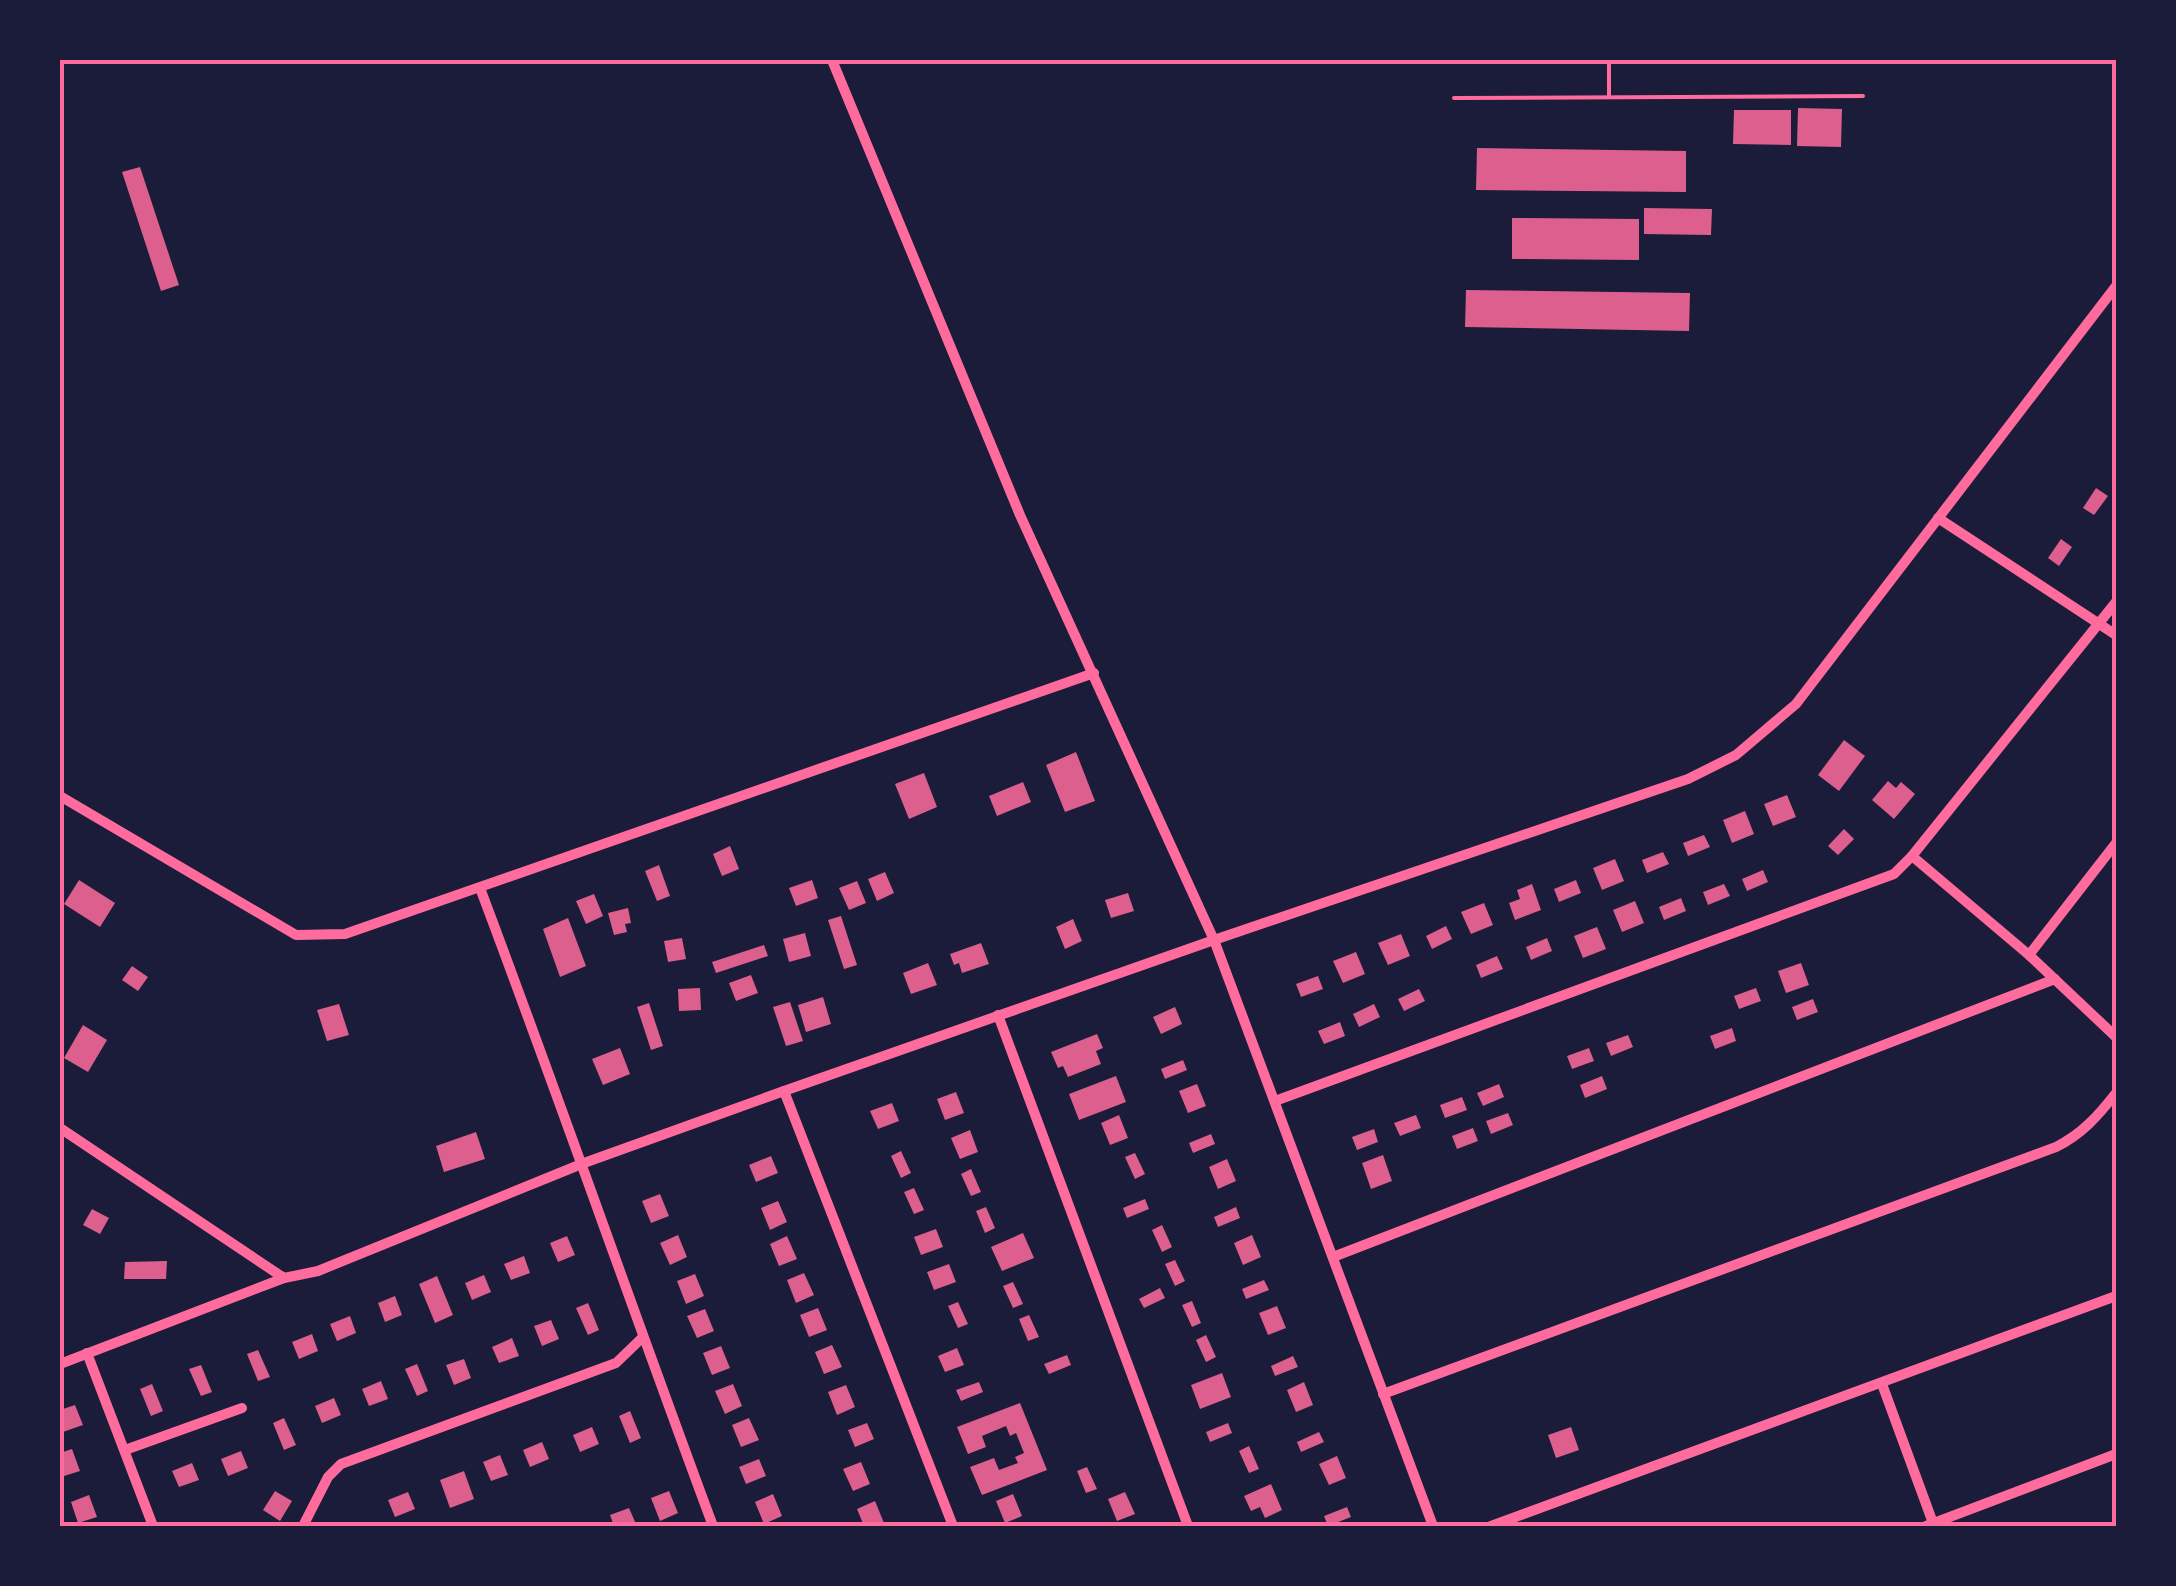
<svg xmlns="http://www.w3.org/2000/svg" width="2176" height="1586" font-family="Helvetica,sans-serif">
  <rect width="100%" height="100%" fill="#1b1b3a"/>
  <g fill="#dd5f8e">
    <polygon points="1798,108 1842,109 1841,147 1797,146"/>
    <polygon points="1734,110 1791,110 1791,145 1733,144"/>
    <polygon points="1477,148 1686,151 1686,192 1476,190"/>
    <polygon points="140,167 179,285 161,291 122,172"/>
    <polygon points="1644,208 1712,209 1711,235 1644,234"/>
    <polygon points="1512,218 1639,219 1639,260 1512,259"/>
    <polygon points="1466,290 1690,293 1689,331 1465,327"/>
    <polygon points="2096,488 2108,496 2094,515 2083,508"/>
    <polygon points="2061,539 2072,547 2059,566 2048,558"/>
    <polygon points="1844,740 1865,756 1839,791 1818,775"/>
    <polygon points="1076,752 1095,801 1065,812 1046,765"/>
    <polygon points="924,773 937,807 909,819 895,784"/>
    <polygon points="1888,781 1896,788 1901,782 1915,794 1894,819 1872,800"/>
    <polygon points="1023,782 1031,802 997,816 989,796"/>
    <polygon points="1787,795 1796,817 1773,826 1764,804"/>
    <polygon points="1745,811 1754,834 1732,843 1723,820"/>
    <polygon points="1844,829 1854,839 1838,855 1828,846"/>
    <polygon points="1704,835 1710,847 1688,856 1683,843"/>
    <polygon points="730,846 739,869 722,876 713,854"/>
    <polygon points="1663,852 1669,864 1647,873 1642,860"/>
    <polygon points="1615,859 1624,881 1602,890 1593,868"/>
    <polygon points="659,865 670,896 657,901 645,871"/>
    <polygon points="1763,870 1768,882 1747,891 1742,879"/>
    <polygon points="885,872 894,893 877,901 868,879"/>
    <polygon points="79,880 115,903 100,927 64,904"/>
    <polygon points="812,880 818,898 796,906 789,888"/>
    <polygon points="1576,880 1581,893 1559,902 1554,889"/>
    <polygon points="857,881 866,903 849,910 839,888"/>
    <polygon points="1532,884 1541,910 1515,920 1509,903 1520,899 1517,890"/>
    <polygon points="1724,884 1730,896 1708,905 1703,892"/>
    <polygon points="1128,893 1134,911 1111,918 1105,900"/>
    <polygon points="594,894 603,916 586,924 576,901"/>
    <polygon points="1681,898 1686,911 1664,920 1659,907"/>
    <polygon points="1635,901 1644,923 1622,932 1613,910"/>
    <polygon points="1484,903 1493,925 1471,934 1461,912"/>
    <polygon points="628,908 631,923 625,924 627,932 614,935 608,913"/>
    <polygon points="841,916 857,965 844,969 828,920"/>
    <polygon points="568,918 586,966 560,977 543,929"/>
    <polygon points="1073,919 1082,941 1065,949 1056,927"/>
    <polygon points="1446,926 1452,939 1432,949 1426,936"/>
    <polygon points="1597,927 1606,949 1583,958 1574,936"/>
    <polygon points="805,933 811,956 789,962 783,939"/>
    <polygon points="1401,934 1410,956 1388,965 1378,943"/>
    <polygon points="682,938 686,959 668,962 664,941"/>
    <polygon points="1547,938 1552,951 1531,960 1526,947"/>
    <polygon points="981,943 989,964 962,973 959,963 954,965 950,954"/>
    <polygon points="764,945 768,956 716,973 712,962"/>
    <polygon points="1356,952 1365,974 1343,983 1333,961"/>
    <polygon points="1497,956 1503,969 1481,978 1476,965"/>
    <polygon points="928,963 937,985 911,994 903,973"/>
    <polygon points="1801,963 1809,985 1786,993 1778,971"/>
    <polygon points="132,966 148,977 138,991 122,980"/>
    <polygon points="751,975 758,993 736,1001 729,983"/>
    <polygon points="1318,976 1323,989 1301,997 1296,984"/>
    <polygon points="700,988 701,1010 679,1011 678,989"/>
    <polygon points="1756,988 1761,1001 1739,1009 1734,996"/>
    <polygon points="1419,989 1425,1001 1404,1011 1398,999"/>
    <polygon points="823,997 831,1024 806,1032 798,1005"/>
    <polygon points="1813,999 1818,1012 1797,1020 1792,1007"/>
    <polygon points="790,1002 803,1041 786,1046 773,1007"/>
    <polygon points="649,1003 663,1046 651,1050 637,1007"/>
    <polygon points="339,1004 349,1035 327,1041 317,1010"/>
    <polygon points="1374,1004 1380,1017 1359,1027 1353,1014"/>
    <polygon points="1175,1007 1182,1024 1161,1034 1153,1017"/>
    <polygon points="1340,1022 1345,1036 1324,1044 1318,1031"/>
    <polygon points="83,1025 107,1040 88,1072 64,1058"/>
    <polygon points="1732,1028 1736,1041 1715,1049 1710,1036"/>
    <polygon points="1097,1034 1103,1048 1096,1051 1101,1064 1068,1077 1063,1066 1058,1068 1051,1052"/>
    <polygon points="1628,1035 1633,1047 1611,1056 1606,1043"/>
    <polygon points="620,1048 630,1074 603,1085 592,1059"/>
    <polygon points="1589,1048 1594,1061 1572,1069 1567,1056"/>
    <polygon points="1183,1060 1187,1070 1165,1079 1161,1069"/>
    <polygon points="1116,1076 1126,1102 1079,1120 1069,1094"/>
    <polygon points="1602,1076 1607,1089 1585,1098 1580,1085"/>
    <polygon points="1197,1084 1206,1106 1188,1113 1179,1091"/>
    <polygon points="1499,1084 1504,1097 1483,1106 1477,1093"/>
    <polygon points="956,1092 964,1113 945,1120 937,1099"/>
    <polygon points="1462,1097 1467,1110 1445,1118 1440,1105"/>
    <polygon points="892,1103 899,1121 878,1129 870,1111"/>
    <polygon points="1508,1113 1513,1125 1491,1134 1486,1121"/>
    <polygon points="1119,1115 1128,1138 1110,1145 1101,1123"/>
    <polygon points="1416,1115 1421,1128 1400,1136 1394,1123"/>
    <polygon points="1473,1128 1478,1141 1457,1149 1452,1136"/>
    <polygon points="1374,1129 1378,1142 1357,1150 1352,1137"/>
    <polygon points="970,1130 978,1152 960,1159 951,1138"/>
    <polygon points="476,1132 485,1159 444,1172 436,1146"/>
    <polygon points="1211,1134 1215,1144 1193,1153 1189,1143"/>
    <polygon points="901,1151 911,1173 901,1178 891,1156"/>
    <polygon points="1135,1153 1145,1174 1135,1179 1125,1157"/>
    <polygon points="1383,1155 1392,1181 1371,1189 1362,1163"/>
    <polygon points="771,1156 778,1173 756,1182 749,1165"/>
    <polygon points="1227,1159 1236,1181 1218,1189 1209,1167"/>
    <polygon points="971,1169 981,1192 971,1196 961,1174"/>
    <polygon points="914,1188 924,1210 914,1214 904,1192"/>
    <polygon points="660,1194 669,1216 651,1223 642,1201"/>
    <polygon points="1145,1199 1149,1209 1127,1218 1123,1208"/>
    <polygon points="778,1201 787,1222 770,1230 761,1208"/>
    <polygon points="986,1207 995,1228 985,1233 976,1211"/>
    <polygon points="1236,1207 1240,1218 1218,1227 1214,1217"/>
    <polygon points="92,1209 109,1218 100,1234 83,1225"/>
    <polygon points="1162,1225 1172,1247 1162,1252 1152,1230"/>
    <polygon points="936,1229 943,1247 921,1255 914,1237"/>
    <polygon points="1023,1233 1034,1258 1002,1271 991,1247"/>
    <polygon points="678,1235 687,1257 670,1265 660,1243"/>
    <polygon points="1252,1235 1261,1257 1243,1265 1234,1243"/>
    <polygon points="567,1236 575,1255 558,1262 550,1243"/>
    <polygon points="787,1236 797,1259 779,1266 770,1244"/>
    <polygon points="524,1256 530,1273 511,1280 504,1264"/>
    <polygon points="1175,1260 1185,1281 1175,1286 1165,1264"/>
    <polygon points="167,1261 166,1279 124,1279 125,1262"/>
    <polygon points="949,1264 956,1282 934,1290 927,1272"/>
    <polygon points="804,1273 814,1295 796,1303 787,1280"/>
    <polygon points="695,1274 704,1296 686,1304 677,1281"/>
    <polygon points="484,1275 491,1292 472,1300 465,1283"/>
    <polygon points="437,1276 453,1315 435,1323 419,1284"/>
    <polygon points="1264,1280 1269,1290 1246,1299 1242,1289"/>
    <polygon points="1013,1282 1023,1304 1013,1308 1003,1286"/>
    <polygon points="1160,1288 1165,1298 1144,1308 1139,1299"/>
    <polygon points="395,1296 402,1315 385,1322 378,1303"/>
    <polygon points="1192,1301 1201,1323 1192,1327 1182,1305"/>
    <polygon points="958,1302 968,1324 958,1328 948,1306"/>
    <polygon points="588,1303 599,1330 588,1335 576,1308"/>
    <polygon points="1277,1306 1286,1328 1268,1335 1259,1313"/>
    <polygon points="818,1308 827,1330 809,1337 800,1315"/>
    <polygon points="705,1309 714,1331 697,1338 687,1316"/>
    <polygon points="1029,1315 1039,1337 1028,1341 1019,1319"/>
    <polygon points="350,1316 356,1333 337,1341 330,1324"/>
    <polygon points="551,1320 559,1339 542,1346 534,1326"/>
    <polygon points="312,1334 318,1351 299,1359 292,1342"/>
    <polygon points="1206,1335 1216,1357 1206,1362 1196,1340"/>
    <polygon points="512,1338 519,1356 499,1363 492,1347"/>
    <polygon points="832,1345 842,1367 824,1374 815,1352"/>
    <polygon points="721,1346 730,1368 712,1375 703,1353"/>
    <polygon points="957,1348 964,1365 945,1372 938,1356"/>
    <polygon points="258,1350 270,1377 258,1381 247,1354"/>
    <polygon points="1067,1355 1071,1365 1049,1374 1044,1364"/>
    <polygon points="1293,1356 1298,1367 1275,1376 1271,1366"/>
    <polygon points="464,1359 471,1378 454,1385 446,1365"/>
    <polygon points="417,1364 428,1391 417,1396 405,1369"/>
    <polygon points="201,1365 212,1392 201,1396 189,1369"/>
    <polygon points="1222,1373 1231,1397 1200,1409 1191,1385"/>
    <polygon points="381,1381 388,1399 369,1406 362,1389"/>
    <polygon points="979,1382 983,1392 961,1401 956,1390"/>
    <polygon points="1304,1382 1313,1405 1296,1412 1287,1390"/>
    <polygon points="152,1384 163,1411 151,1416 140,1389"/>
    <polygon points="733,1384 742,1406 725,1414 715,1391"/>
    <polygon points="846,1385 855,1407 837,1415 828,1392"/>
    <polygon points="334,1398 341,1415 322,1423 315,1406"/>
    <polygon points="1020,1403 1047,1470 982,1495 970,1467 994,1458 999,1470 1018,1463 1015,1457 1024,1453 1016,1433 1010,1436 1006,1426 982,1436 986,1447 968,1454 957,1427"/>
    <polygon points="75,1405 83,1425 60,1433 60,1410"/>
    <polygon points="630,1411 641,1438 630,1443 619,1416"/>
    <polygon points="284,1418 296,1445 284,1450 273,1423"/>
    <polygon points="749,1418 759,1440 741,1447 732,1425"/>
    <polygon points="867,1423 874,1439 855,1447 848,1430"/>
    <polygon points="1228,1423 1232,1433 1210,1442 1206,1432"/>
    <polygon points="592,1427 599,1444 580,1452 573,1435"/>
    <polygon points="1571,1427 1579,1450 1556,1458 1548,1435"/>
    <polygon points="1319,1432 1324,1442 1301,1452 1297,1442"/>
    <polygon points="542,1442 549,1459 530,1467 523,1450"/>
    <polygon points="1249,1446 1259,1469 1249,1473 1239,1451"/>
    <polygon points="72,1449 80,1471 61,1477 60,1453"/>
    <polygon points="241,1451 248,1468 228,1476 221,1459"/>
    <polygon points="500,1455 508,1475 491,1481 483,1462"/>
    <polygon points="1337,1456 1346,1478 1329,1485 1319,1464"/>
    <polygon points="759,1459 766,1476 746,1484 739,1467"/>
    <polygon points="861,1462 870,1484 853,1491 843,1469"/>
    <polygon points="192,1463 199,1480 179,1487 172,1471"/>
    <polygon points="1087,1467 1097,1489 1086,1493 1077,1471"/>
    <polygon points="464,1471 474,1499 450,1508 440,1480"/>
    <polygon points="1271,1484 1282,1510 1265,1518 1260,1507 1251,1511 1244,1496"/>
    <polygon points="275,1491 292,1501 280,1521 263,1510"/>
    <polygon points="669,1491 678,1513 660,1521 651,1498"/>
    <polygon points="408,1492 415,1509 395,1517 388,1500"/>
    <polygon points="1125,1492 1135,1514 1117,1521 1108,1499"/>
    <polygon points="773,1494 782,1516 764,1524 755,1502"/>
    <polygon points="1013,1494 1022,1516 1005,1523 996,1501"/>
    <polygon points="89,1495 97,1517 78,1523 71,1502"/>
    <polygon points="875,1501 884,1523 864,1526 857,1509"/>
    <polygon points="1347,1507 1351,1517 1328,1526 1324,1516"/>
    <polygon points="629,1508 636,1524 614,1526 610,1515"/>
  </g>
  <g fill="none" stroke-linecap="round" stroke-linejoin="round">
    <g stroke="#ff6b9d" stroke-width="4">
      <polyline points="1609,95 1609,60"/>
      <polyline points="1454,98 1863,96"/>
    </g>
    <g stroke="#ff6b9d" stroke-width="10">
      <polyline points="832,60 1020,515 1214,940 1433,1526"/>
      <polyline points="1938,518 2116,635"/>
      <polyline points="60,796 296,935 345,934 1094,673"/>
      <polyline points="1912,856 2029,955 2116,1037"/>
      <path d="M 480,888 C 560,1100 634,1314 713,1526"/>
      <polyline points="2029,955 2116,843"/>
      <polyline points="998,1015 1188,1526"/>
      <polyline points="784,1091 953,1526"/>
      <polyline points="1275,1101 1894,874 1912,856 2116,602"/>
      <polyline points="60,1128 284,1278 318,1271 584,1163 784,1091 1214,940 1688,779 1736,755 1796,704 2116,286"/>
      <polyline points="1333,1257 2055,979"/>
      <polyline points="87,1353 153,1526"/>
      <polyline points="60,1364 284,1278"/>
      <polyline points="1882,1384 1933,1523"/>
      <path d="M 1383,1394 L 2056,1147 C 2082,1134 2098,1116 2116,1093"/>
      <polyline points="125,1450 242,1408"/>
      <polyline points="303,1526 328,1477 341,1464 616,1363 643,1337"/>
      <polyline points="1491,1526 2116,1296"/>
      <polyline points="1926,1526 2116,1454"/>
    </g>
  </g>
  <rect width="2176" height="1586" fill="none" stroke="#1b1b3a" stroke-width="125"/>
  <rect x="62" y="62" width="2052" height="1462" fill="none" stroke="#ff6b9d" stroke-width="4"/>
</svg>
